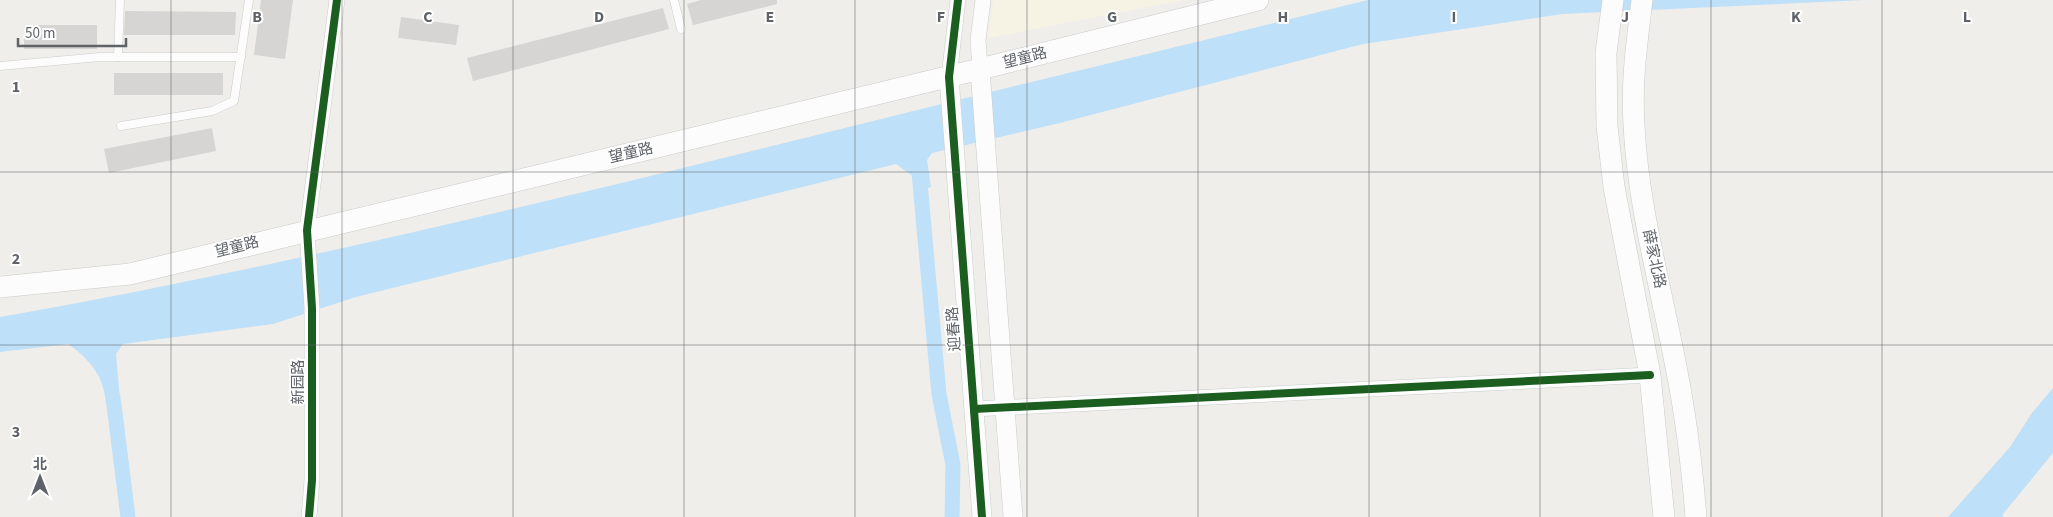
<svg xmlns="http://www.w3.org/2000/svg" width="2053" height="517" font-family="'Source Sans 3','Noto Sans SC',sans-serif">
  <rect width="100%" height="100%" fill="#efeeea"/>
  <polygon fill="#f7f3e4" points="993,0 1184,0 988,38"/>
  <g fill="#bfe0f9">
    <path d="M 1368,0 L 1865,0 L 1562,14 L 1363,44 L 1060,123 L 932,153 L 927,160 L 931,187 L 915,193 L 914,177 L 896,164 L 356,297 L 273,324 L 123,344 L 116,354 L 119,389 L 104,391 C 100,371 84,355 68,344 L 0,352 L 0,317 C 296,265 589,191 881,119 C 1043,79 1205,40 1368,0 Z"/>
    <polygon points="2053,388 2053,453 2003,514 2003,517 1948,517 2010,447 2032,413"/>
  </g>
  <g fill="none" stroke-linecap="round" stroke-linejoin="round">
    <g stroke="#bfe0f9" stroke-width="15">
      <polyline points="919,172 939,394 953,465 952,517"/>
      <polyline points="108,369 114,405 128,517"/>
    </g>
  </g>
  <g fill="#d6d5d3">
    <polygon points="261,0 293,0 285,59 254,55"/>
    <polygon points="701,0 777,0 777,4 693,25 687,4"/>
    <polygon points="663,8 669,29 473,81 467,58"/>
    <polygon points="125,11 236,12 235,35 124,35"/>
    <polygon points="401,17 459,25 456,45 398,38"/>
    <rect x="24" y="25" width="73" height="24"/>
    <rect x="114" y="73" width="109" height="22"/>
    <polygon points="212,128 216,151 109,173 104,149"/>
  </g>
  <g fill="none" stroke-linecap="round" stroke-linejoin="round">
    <defs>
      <g id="service">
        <polyline points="674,0 681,29"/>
        <polyline points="118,57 120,0"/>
        <polyline points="0,66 100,57 241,57"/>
        <polyline points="121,126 212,111 234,101 249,0"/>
      </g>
      <g id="minor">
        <polyline points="980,69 978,40 983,0"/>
        <polyline points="949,77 958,0"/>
        <polyline points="974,409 1650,375"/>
        <polyline points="309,517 312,480 312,308 307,230 337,0"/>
      </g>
      <g id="tertiary">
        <polyline points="980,69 1013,517"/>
        <polyline points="949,77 982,517"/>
      </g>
      <g id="secondary">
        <polyline points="1613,0 1606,53 1607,126 1614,187 1650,375 1664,517"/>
        <path d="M 1642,0 C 1637,42 1631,83 1634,125 C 1638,207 1661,287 1676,367 C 1686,416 1692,467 1696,517"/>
        <polyline points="0,287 130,274 980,69 1258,0"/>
      </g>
    </defs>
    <use href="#service" stroke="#cbcccc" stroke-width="9"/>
    <use href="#minor" stroke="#cbcccc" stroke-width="16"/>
    <use href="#tertiary" stroke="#cbcccc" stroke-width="20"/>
    <use href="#secondary" stroke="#cacacb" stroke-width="22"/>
    <use href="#service" stroke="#fdfcfc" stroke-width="8"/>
    <use href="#minor" stroke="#fdfcfc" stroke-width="15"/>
    <use href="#tertiary" stroke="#fdfcfc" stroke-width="19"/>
    <use href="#secondary" stroke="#fdfcfc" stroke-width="21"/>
    <defs>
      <g id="cycleway">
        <polyline points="958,0 949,77 982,517"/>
        <polyline points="974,409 1650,375"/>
        <polyline points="309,517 312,480 312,308 307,230 337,0"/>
      </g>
    </defs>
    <use href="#cycleway" stroke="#fff" stroke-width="11"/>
    <use href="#cycleway" stroke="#1b5e20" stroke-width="8"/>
  </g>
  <path fill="none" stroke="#5f6368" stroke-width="1" stroke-opacity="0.55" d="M 171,0 L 171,517M 342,0 L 342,517M 513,0 L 513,517M 684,0 L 684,517M 855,0 L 855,517M 1027,0 L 1027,517M 1198,0 L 1198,517M 1369,0 L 1369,517M 1540,0 L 1540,517M 1711,0 L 1711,517M 1882,0 L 1882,517M 0,172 L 2053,172M 0,345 L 2053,345"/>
  <g text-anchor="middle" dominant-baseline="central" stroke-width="4" stroke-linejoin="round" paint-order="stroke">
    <g font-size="15" fill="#5f6368" stroke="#fff">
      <text transform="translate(1025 58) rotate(-14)">望童路</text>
      <text transform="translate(631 153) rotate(-13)">望童路</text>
      <text transform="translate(237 247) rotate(-14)">望童路</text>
      <text transform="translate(1654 259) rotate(78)">薛家北路</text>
      <text transform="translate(954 329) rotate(-94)">迎春路</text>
      <text transform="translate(298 382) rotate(-90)">新园路</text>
    </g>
  </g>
  <g font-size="16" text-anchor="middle" font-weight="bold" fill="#5f6368" stroke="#fff" stroke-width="4" stroke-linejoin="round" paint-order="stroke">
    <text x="257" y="22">B</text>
    <text x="428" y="22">C</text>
    <text x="599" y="22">D</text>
    <text x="770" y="22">E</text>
    <text x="941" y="22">F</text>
    <text x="1112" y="22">G</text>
    <text x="1283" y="22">H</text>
    <text x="1454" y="22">I</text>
    <text x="1625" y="22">J</text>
    <text x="1796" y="22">K</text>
    <text x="1967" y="22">L</text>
    <text x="16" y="92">1</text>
    <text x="16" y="264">2</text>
    <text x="16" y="437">3</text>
  </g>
  <g transform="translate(40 477)" stroke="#ffffff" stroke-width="4" paint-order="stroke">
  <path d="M0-4L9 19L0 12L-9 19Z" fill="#5f6368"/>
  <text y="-8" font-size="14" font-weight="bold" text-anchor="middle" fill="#5f6368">北</text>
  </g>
  <path d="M18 38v8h108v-8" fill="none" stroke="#5f6368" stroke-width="2.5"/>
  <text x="25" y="38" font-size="15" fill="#5f6368" stroke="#ffffff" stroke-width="4" paint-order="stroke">50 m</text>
</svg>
